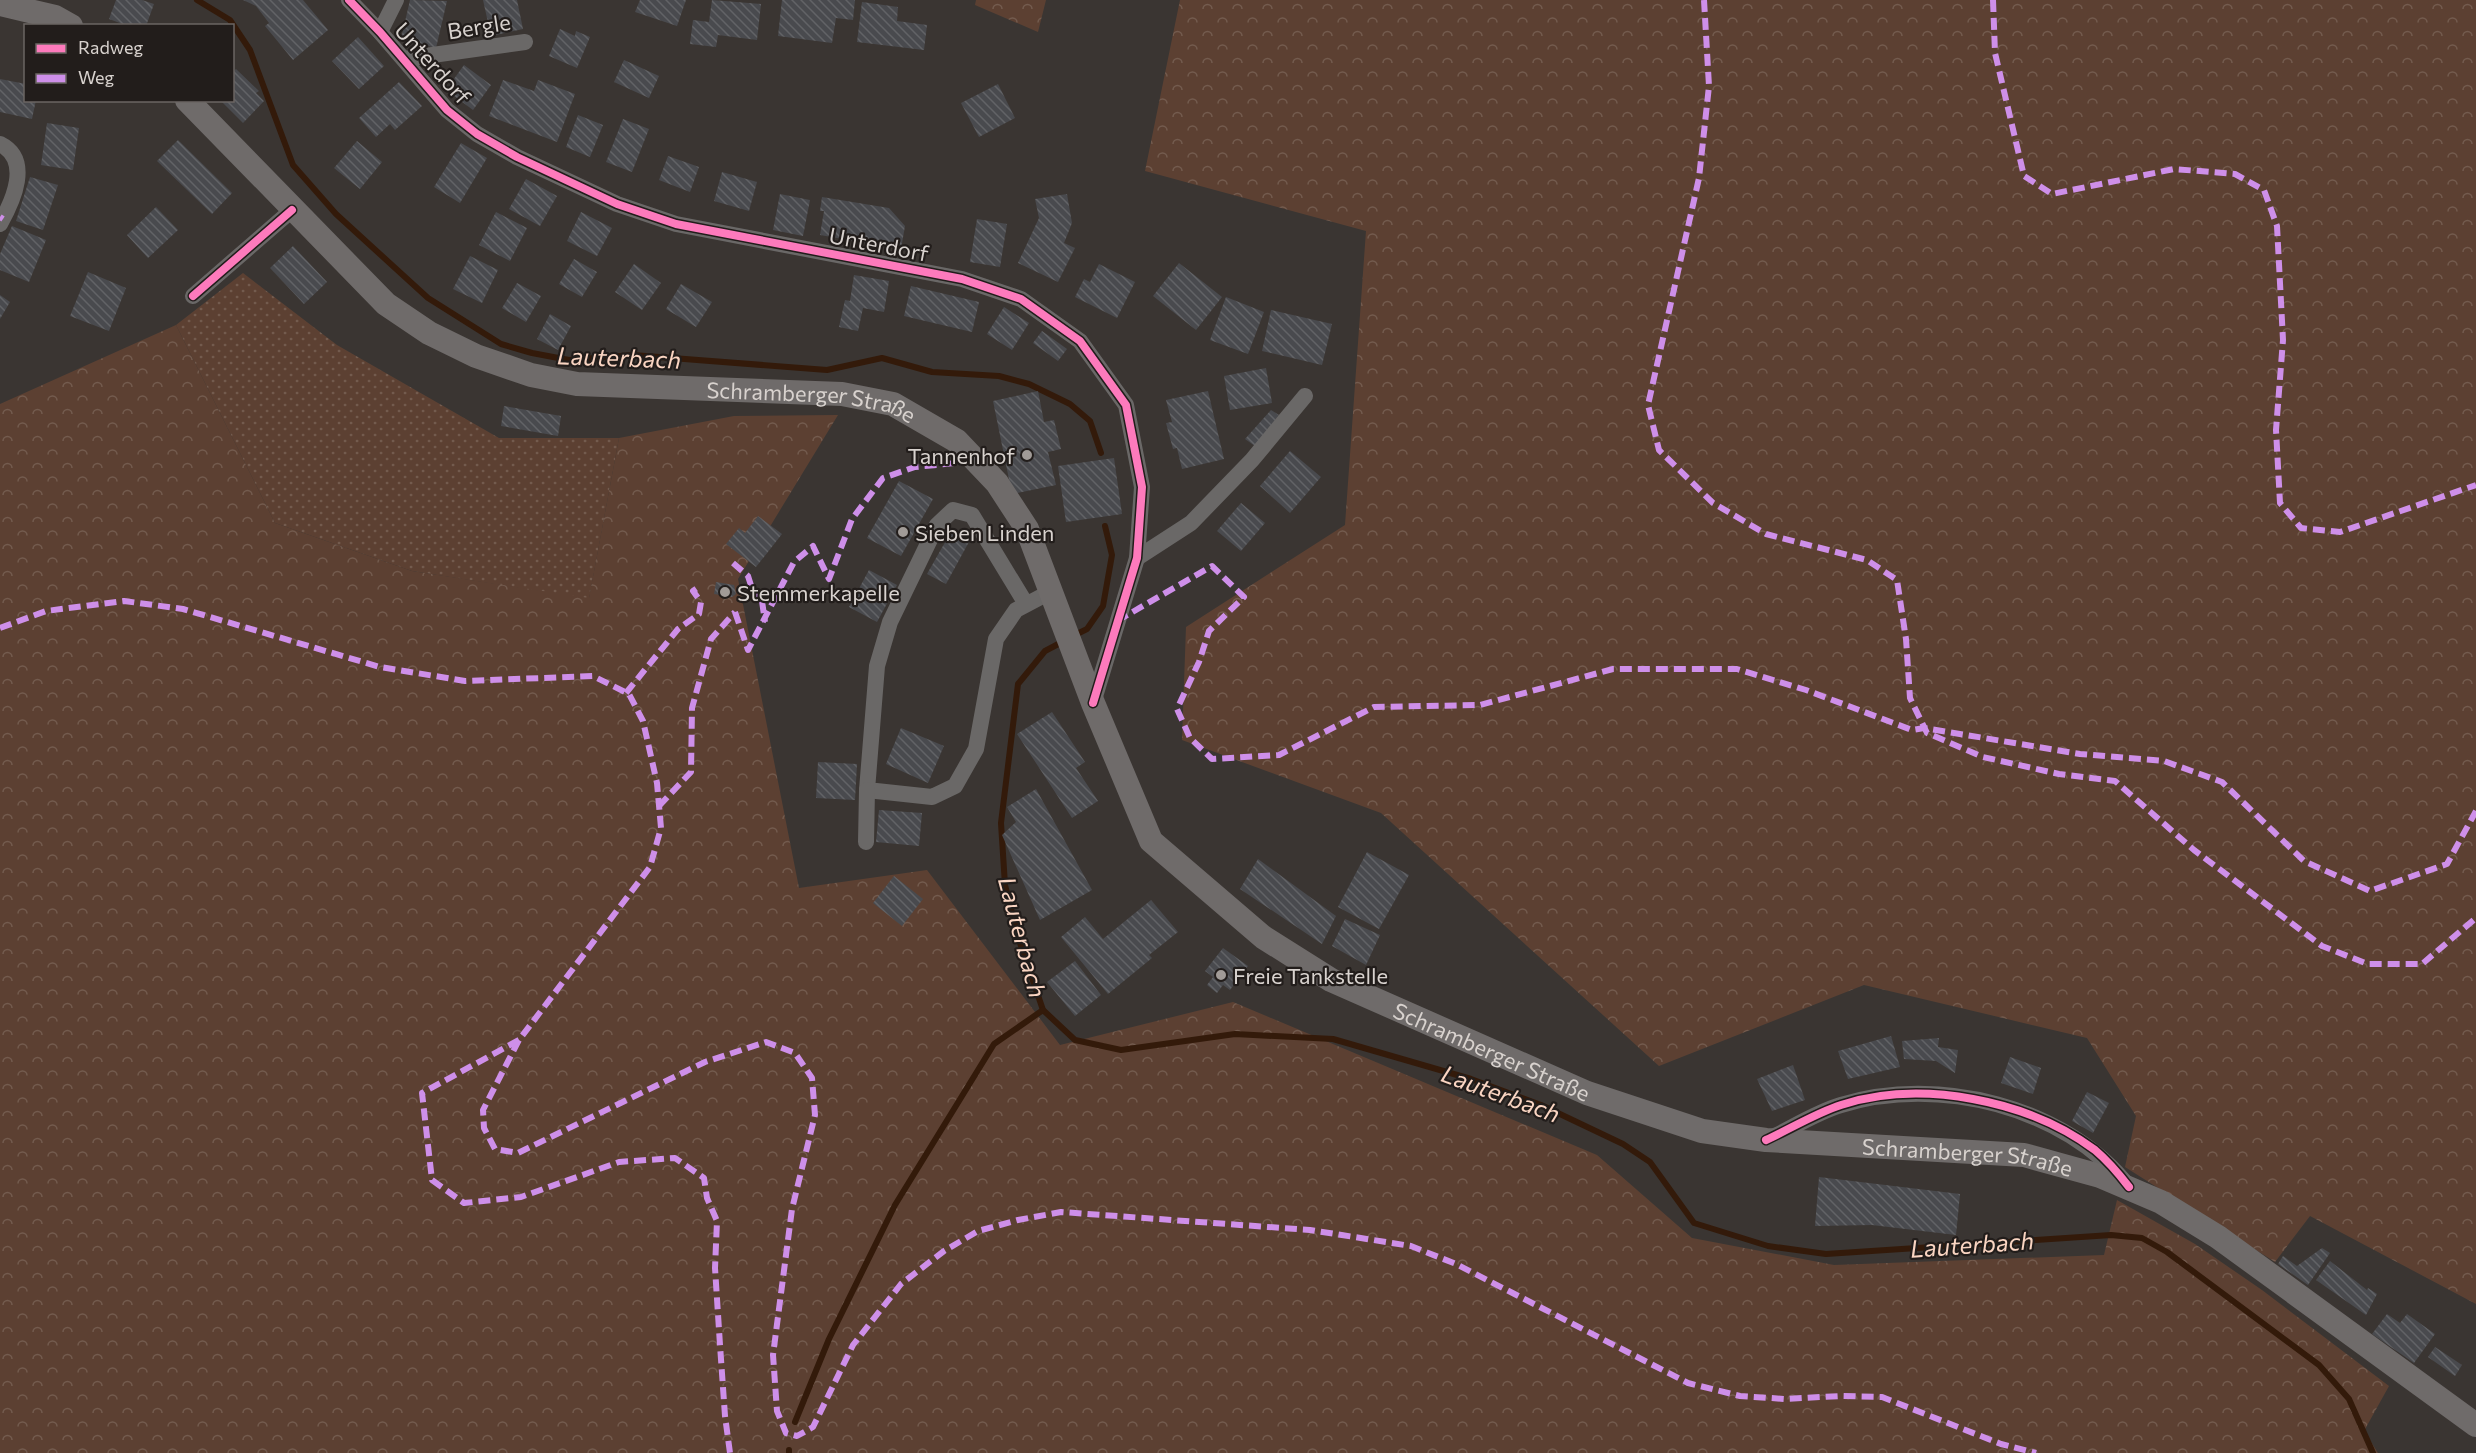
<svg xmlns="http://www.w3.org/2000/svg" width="2476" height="1453" font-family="Commissioner,sans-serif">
  <defs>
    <pattern id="grass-dots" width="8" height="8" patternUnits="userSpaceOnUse" patternTransform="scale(1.5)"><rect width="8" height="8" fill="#5c4032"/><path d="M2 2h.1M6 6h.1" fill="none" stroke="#735b4e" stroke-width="1.8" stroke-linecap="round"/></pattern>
    <pattern id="forest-crowns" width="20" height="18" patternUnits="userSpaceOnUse" patternTransform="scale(1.5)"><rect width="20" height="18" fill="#5c4032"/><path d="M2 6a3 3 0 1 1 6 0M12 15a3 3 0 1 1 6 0" fill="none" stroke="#735b4e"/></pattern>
    <pattern id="building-back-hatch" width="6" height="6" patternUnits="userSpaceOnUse" patternTransform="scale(1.5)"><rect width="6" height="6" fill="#494a4e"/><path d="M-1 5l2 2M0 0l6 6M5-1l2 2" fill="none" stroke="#626366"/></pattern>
  </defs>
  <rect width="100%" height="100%" fill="#3a3532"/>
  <polygon fill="url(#grass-dots)" points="243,273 337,345 499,438 619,438 589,599 412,571 275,523 176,325"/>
  <g fill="url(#forest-crowns)">
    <polygon points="976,0 1046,0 1038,32 975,5"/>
    <polygon points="1180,0 2476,0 2476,1304 2310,1216 2275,1262 2125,1167 2136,1116 2087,1038 1864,985 1659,1066 1381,813 1182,740 1186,627 1345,525 1366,231 1145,171"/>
    <polygon points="176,325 275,523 412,571 589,598 619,438 734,416 838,415 738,579 799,888 927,870 1060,1045 1233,1002 1597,1155 1692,1238 1834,1265 2104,1255 2117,1200 2195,1244 2262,1290 2389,1386 2364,1431 2378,1453 0,1453 0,404"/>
  </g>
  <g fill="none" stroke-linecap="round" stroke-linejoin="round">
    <g stroke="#331a0a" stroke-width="6">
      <polyline points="197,0 230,20 250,50 293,165 336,214 428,298 501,344 532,353 569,360 633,355 827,370 882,358 932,372 999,376 1029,384 1070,404 1090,421 1101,453"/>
      <polyline points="1073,636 1087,629 1103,606 1112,555 1105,526"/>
      <polyline points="1064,641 1045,651 1018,684 1001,823 1005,885 1019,940 1043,1010 1075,1040 1121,1050 1235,1034 1333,1039 1471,1079 1541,1105 1623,1144 1650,1162 1694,1223 1768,1246 1826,1254 2111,1235 2142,1238 2167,1252 2319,1365 2349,1399 2373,1453"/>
      <polyline points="795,1422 829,1339 895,1205 994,1044 1043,1010"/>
      <polyline points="789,1453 789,1450"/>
    </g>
  </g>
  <g fill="url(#building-back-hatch)">
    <polygon points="116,0 142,0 154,4 146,26 128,26 109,19"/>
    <polygon points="243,0 303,0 328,30 293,60 265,26 269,23 256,6"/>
    <polygon points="410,0 447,1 436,48 401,39"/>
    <polygon points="483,0 517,0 523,29 491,36"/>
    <polygon points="640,0 686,0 677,26 635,12"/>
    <polygon points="712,0 761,4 757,40 718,35 716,47 690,44 693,20 709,22"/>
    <polygon points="782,0 855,0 853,20 836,18 832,43 778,36"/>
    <polygon points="862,2 898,7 897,21 927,25 924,50 857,42"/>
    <polygon points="560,29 575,36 576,31 590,37 577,68 549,56"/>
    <polygon points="358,37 384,66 359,89 332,61"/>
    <polygon points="624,60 659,76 649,98 614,82"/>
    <polygon points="464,65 491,85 473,110 446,90"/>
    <polygon points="236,69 259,91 256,93 264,101 243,123 220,100 232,100 232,72"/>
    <polygon points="0,79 26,84 26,100 36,100 32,119 0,112"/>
    <polygon points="503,80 534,91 538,80 575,94 557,142 489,116"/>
    <polygon points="399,82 422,106 395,130 390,124 376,137 359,118"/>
    <polygon points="998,84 1015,118 979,137 961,103"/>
    <polygon points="578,115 603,125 590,157 566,147"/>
    <polygon points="623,119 649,129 632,172 606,162"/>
    <polygon points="47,123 79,128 73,170 41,165"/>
    <polygon points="178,140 232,193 212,214 157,161"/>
    <polygon points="357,141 382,162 360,189 334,168"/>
    <polygon points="461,143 487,158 460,203 434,187"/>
    <polygon points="668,156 699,167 690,192 659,180"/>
    <polygon points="722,172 757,182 749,211 714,201"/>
    <polygon points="30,177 58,185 43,230 16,221"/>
    <polygon points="526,179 557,196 540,226 509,209"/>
    <polygon points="780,194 810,200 803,236 773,230"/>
    <polygon points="1067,194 1072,223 1064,243 1075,248 1058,282 1018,263 1039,218 1035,199"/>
    <polygon points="822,197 889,208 905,226 901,249 820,235 824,211 820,211"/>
    <polygon points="156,207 178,230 148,258 127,235"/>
    <polygon points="496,212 527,228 510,261 479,245"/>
    <polygon points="581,212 612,228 597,256 567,241"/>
    <polygon points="977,219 1007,224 1000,267 970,262"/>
    <polygon points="12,226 46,240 29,282 0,270 0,254"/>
    <polygon points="293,246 327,282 304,304 270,268"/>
    <polygon points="470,256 498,270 482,303 453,289"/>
    <polygon points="574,259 597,272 582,297 559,284"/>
    <polygon points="1179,263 1222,297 1196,330 1153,296"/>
    <polygon points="634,264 661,283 642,310 615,292"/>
    <polygon points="1099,264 1135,282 1117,318 1075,297 1084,279 1090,282"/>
    <polygon points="88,272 126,288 109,331 70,316"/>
    <polygon points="854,275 889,281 884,312 863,308 858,331 839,327 845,300 850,301"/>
    <polygon points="517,283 541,296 526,322 502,308"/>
    <polygon points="681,284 712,302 696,327 666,309"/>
    <polygon points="911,286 979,302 972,332 904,316"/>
    <polygon points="0,295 10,302 0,319"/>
    <polygon points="1226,297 1264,312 1248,354 1210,340"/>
    <polygon points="1004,307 1029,323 1012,350 987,334"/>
    <polygon points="1271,310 1332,324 1322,365 1262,351"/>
    <polygon points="550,314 571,326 558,350 537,339"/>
    <polygon points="1042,331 1067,349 1058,361 1033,343"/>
    <polygon points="1266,368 1272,403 1230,410 1224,376"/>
    <polygon points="1038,391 1044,422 1054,420 1061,449 1048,452 1056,485 1012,494 993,401"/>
    <polygon points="1208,391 1224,459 1182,469 1177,448 1173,449 1166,423 1172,422 1166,400"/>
    <polygon points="504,406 561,416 558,436 501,426"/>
    <polygon points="1271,410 1279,415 1255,446 1245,439"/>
    <polygon points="1290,451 1321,477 1290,513 1260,486"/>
    <polygon points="1114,458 1122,514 1066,522 1058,466"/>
    <polygon points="899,481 933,499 901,556 867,538"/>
    <polygon points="1241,503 1265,523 1241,551 1217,531"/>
    <polygon points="758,516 782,534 756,567 726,544 739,528 745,533"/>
    <polygon points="952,530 970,540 946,584 927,574"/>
    <polygon points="869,570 897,585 877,622 849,607"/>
    <polygon points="716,582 734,585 736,594 732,597 714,594"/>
    <polygon points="1052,712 1085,762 1076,768 1098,801 1072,818 1017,734"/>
    <polygon points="901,728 944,746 928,783 886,764"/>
    <polygon points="818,762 857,764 855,800 816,798"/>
    <polygon points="1036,789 1092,890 1040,920 1002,835 1016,822 1007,807"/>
    <polygon points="879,810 922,813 919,846 876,842"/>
    <polygon points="1367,852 1409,875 1379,929 1338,907"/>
    <polygon points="1258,859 1336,916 1322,944 1240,889"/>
    <polygon points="894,876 923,899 902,926 873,903"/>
    <polygon points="1151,900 1178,932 1149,955 1152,958 1108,994 1061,937 1085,917 1103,939"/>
    <polygon points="1345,919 1380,935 1366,965 1332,946"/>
    <polygon points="1223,948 1248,966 1230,990 1223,985 1217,993 1207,985 1213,977 1205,971"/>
    <polygon points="1075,961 1101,995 1075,1016 1047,982"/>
    <polygon points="1891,1036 1900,1067 1848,1079 1838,1051"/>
    <polygon points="1939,1038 1938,1047 1958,1050 1955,1073 1936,1061 1904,1059 1902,1041"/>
    <polygon points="2010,1057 2041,1068 2033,1094 2001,1083"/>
    <polygon points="1793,1065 1805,1100 1772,1111 1757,1079"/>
    <polygon points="2087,1092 2109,1103 2093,1133 2072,1121"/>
    <polygon points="1819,1177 1960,1194 1956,1235 1872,1225 1815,1226"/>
    <polygon points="2322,1248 2330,1253 2308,1285 2278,1264 2283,1256 2297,1266"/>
    <polygon points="2330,1261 2367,1290 2368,1288 2377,1294 2366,1315 2316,1280"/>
    <polygon points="2387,1314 2400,1323 2407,1314 2435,1334 2414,1363 2372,1334"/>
    <polygon points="2435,1347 2462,1365 2455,1376 2428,1357"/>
  </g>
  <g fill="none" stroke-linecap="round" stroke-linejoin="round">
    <g stroke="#6a6867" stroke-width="16">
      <polyline points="349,0 380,32 447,110 477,134 517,157 617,204 676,224 962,279 1021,299 1080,341 1126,405 1142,487 1137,558 1093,703"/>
      <polyline points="380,32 396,0"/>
      <polyline points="404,59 525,42"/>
      <path d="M 0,144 C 32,160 13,201 0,224"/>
      <polyline points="193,296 292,210"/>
      <polyline points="1137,558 1191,523 1252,460 1305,396"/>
      <polyline points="1026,604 972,515 953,510 937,525 890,622 877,666 867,790 932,797 955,786 976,749 996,639 1016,610 1052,591"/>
      <polyline points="866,842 867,790"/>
      <path d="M 1771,1138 C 1794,1127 1817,1112 1841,1105 C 1938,1075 2065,1106 2129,1187"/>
    </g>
    <g stroke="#6f6b6a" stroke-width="24">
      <polyline points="0,4 55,17 71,26"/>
      <path id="s1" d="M 187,100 L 386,304 L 429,333 L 476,356 L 531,375 L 577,384 L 842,394 L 893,404 L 957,441 L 997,483 L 1027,529 L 1093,703 L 1151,841 L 1263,937 L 1331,980 L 1587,1093 L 1702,1131 L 1766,1140 L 2024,1155 L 2100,1176 L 2161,1202 L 2218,1237 L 2476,1425"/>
    </g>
    <g stroke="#ce8fe9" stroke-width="6" stroke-dasharray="12 6" stroke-linecap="butt">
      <polyline points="1704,0 1709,86 1699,178 1648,405 1659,450 1713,503 1766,534 1867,560 1897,580 1906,639 1910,698 1927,733 1983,757 2059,774 2115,781 2194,850 2322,946 2368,964 2422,964 2476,918"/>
      <polyline points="1993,0 1995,53 2024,176 2052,194 2174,169 2235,174 2264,190 2277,226 2283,340 2276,430 2280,503 2301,528 2340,532 2476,485"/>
      <polyline points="0,217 3,219"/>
      <polyline points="733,563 748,576 754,595 761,594 765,622"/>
      <polyline points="735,612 748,650 794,562 813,546 829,579 852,519 883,478 915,467 976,461"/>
      <polyline points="1117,621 1212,566 1244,597 1209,631 1199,662 1177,709 1190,738 1212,759 1279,755 1374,707 1480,705 1613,669 1737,669 1806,690 1912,730 1924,728 2080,754 2164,761 2222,782 2304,861 2370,891 2447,864 2476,811"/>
      <polyline points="0,628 46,611 124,601 183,609 380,667 465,681 593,676 629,694 643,721 657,783 661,828 650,867 519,1040 483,1110 484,1128 495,1149 518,1153 705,1062 766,1042 795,1053 812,1078 815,1115 792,1209 773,1355 777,1411 786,1433 797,1436 813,1427 853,1345 901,1284 944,1251 978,1231 1018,1220 1061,1212 1310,1230 1411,1246 1456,1264 1688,1383 1740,1396 1785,1399 1840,1396 1882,1397 2001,1444 2036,1453"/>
      <polyline points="626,693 678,629 699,614 701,602 693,591 700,586"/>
      <polyline points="659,806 691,772 692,708 711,639 735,612"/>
      <polyline points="519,1040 422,1093 432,1180 464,1203 521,1197 619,1162 675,1158 704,1178 707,1198 717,1221 715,1268 720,1345 725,1416 730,1453"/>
    </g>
    <defs>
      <g id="cycleway">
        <polyline points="349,0 380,32 447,110 477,134 517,157 617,204 676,224 962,279 1021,299 1080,341 1126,405 1142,487 1137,558 1093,703"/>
        <polyline points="193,296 292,210"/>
        <path d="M 1766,1140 C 1790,1129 1816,1113 1841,1105 C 1921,1079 2028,1100 2095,1150 C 2108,1161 2119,1174 2129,1187"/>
      </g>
    </defs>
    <use href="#cycleway" stroke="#221d1b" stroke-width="11"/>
    <use href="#cycleway" stroke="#fd7abc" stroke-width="8"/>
  </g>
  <g fill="#a19b97" stroke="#221d1b" stroke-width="2">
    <circle cx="1027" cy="455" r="6"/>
    <circle cx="903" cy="532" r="6"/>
    <circle cx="725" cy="592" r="6"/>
    <circle cx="1221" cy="975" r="6"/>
  </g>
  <g text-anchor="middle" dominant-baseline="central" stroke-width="4.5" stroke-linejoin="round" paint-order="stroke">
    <g font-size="22" fill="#d8d2ce" stroke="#221d1b">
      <text transform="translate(479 26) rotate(-9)">Bergle</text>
      <text transform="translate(433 63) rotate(48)">Unterdorf</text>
      <text transform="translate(879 244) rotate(11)">Unterdorf</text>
      <text stroke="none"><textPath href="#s1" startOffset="730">Schramberger Straße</textPath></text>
      <text stroke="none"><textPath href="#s1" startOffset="1738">Schramberger Straße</textPath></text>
      <text stroke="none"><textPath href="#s1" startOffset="2230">Schramberger Straße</textPath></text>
    </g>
    <g font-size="22" fill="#d8d2ce" stroke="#221d1b" text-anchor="start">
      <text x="1015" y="455" text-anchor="end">Tannenhof</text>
      <text x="915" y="532">Sieben Linden</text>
      <text x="737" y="592">Stemmerkapelle</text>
      <text x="1233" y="975">Freie Tankstelle</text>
    </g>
    <g font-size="24" font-style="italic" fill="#fad5c2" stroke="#221d1b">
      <text transform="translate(619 357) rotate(2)">Lauterbach</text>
      <text transform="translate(1023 937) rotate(75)">Lauterbach</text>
      <text transform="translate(1501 1093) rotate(20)">Lauterbach</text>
      <text transform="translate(1972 1244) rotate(-4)">Lauterbach</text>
    </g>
  </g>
  <rect x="24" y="24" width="210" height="78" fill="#221d1b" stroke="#6b6563" stroke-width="1.5"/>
  <rect x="36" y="44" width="30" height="9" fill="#fd7abc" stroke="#6b6563" stroke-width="1.5"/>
  <text x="78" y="54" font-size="18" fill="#d8d2ce">Radweg</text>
  <rect x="36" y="74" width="30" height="9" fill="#ce8fe9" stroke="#6b6563" stroke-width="1.5"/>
  <text x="78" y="84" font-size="18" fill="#d8d2ce">Weg</text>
</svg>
